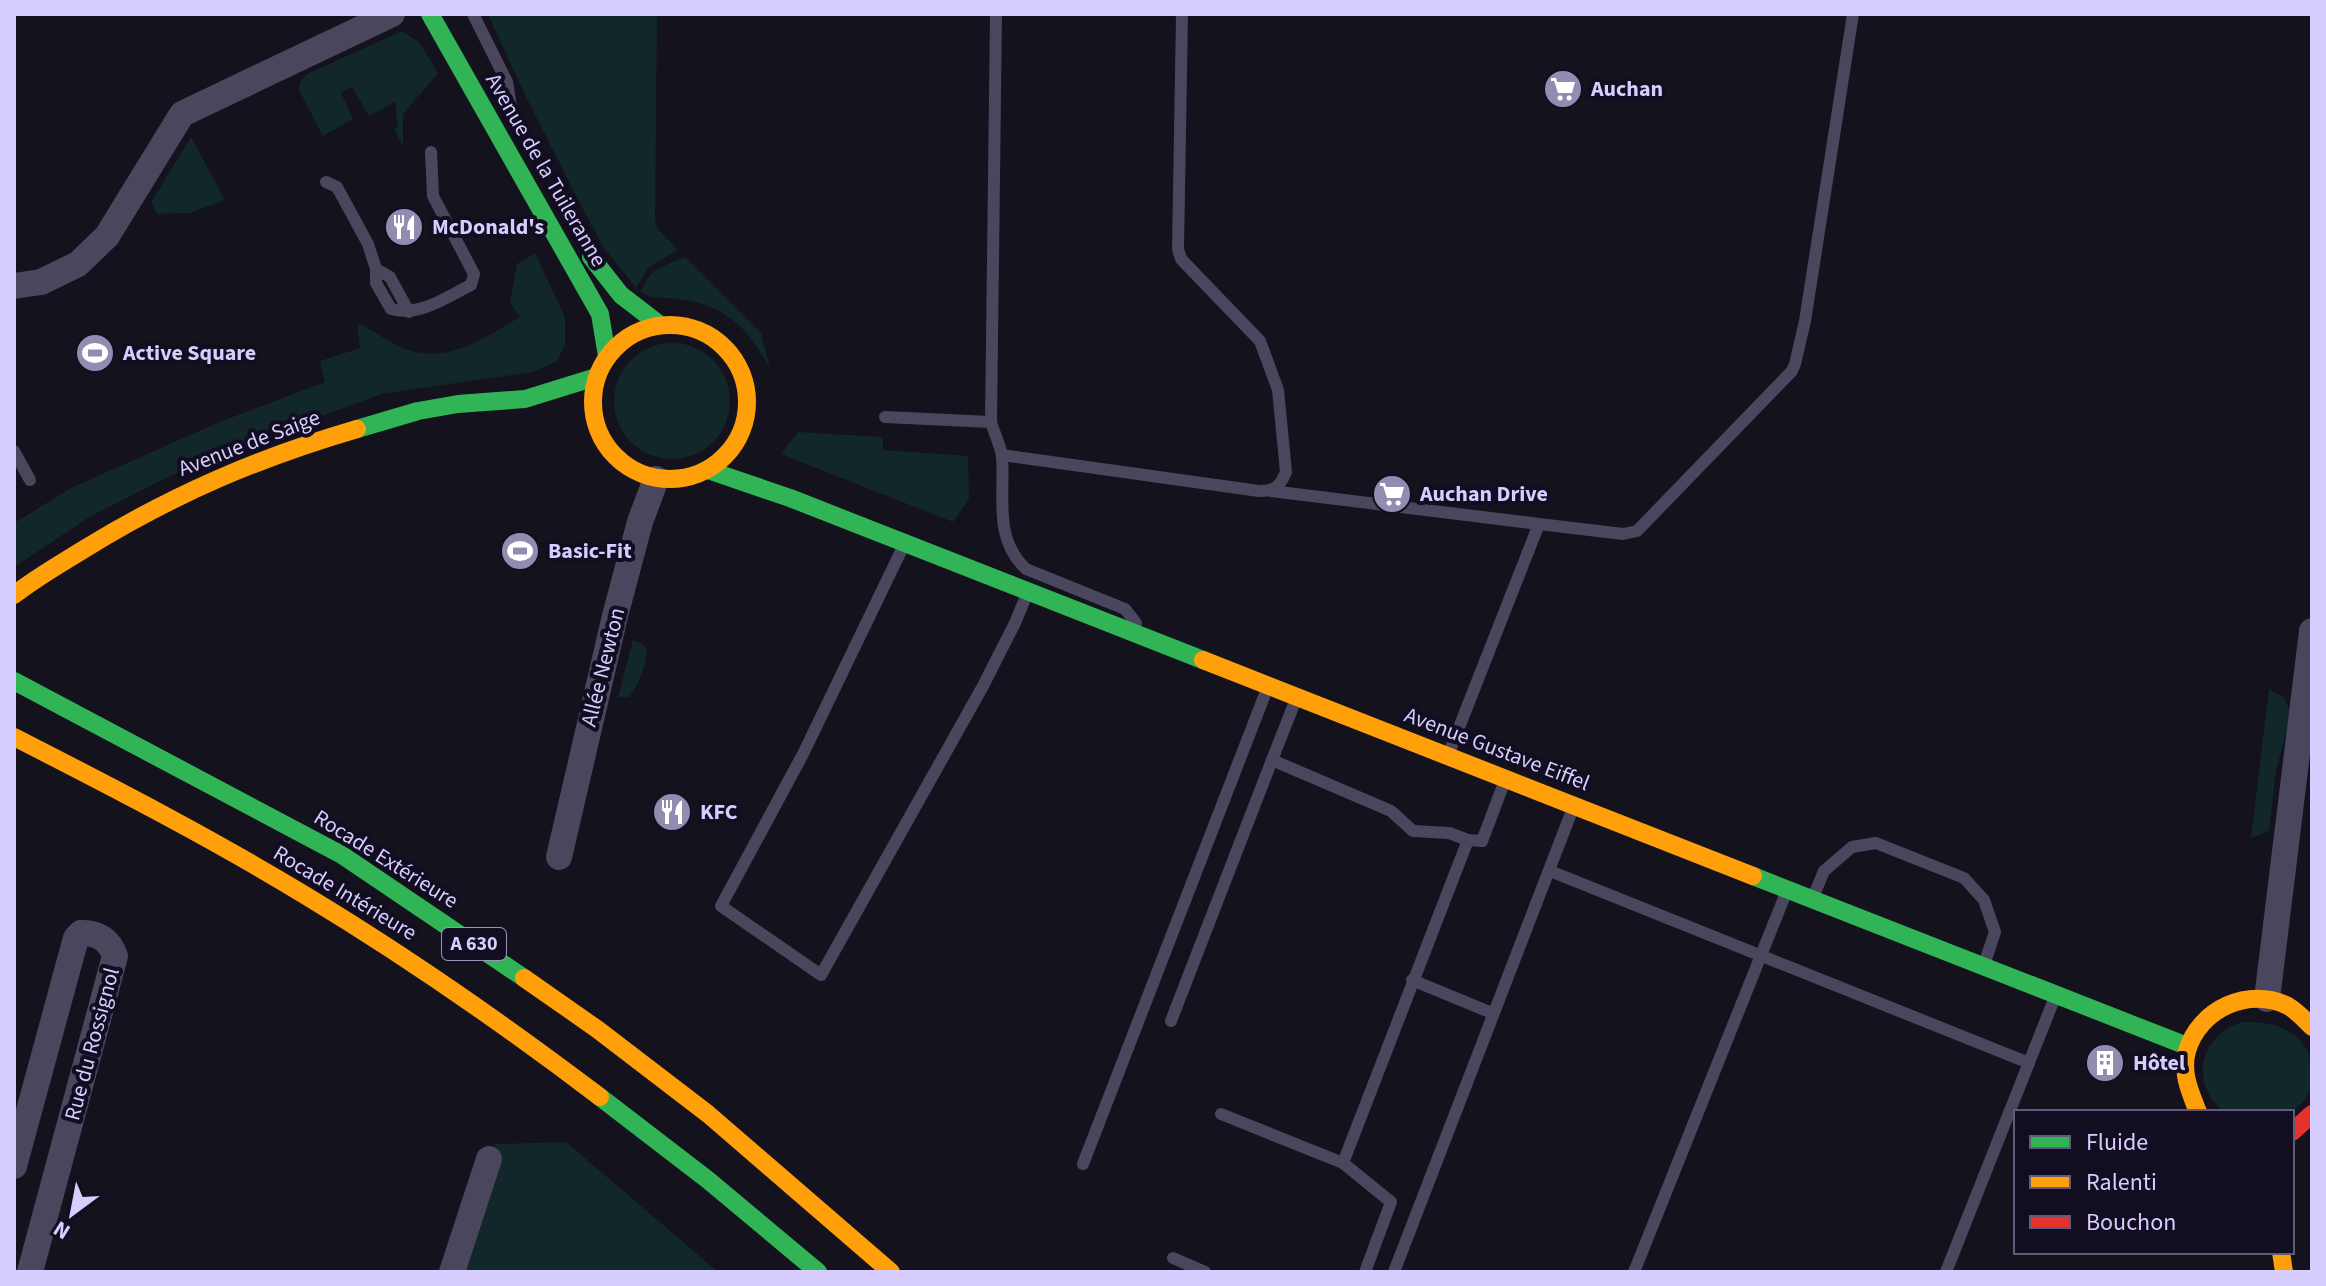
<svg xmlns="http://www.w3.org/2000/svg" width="2326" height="1286" font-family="'Source Sans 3',sans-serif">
  <rect width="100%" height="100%" fill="#14121d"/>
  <g fill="#112729">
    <polygon points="488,14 657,14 655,219 657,228 678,250 648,268 636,288 604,248 582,207 524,93"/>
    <path d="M 402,31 L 419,42 L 438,73 L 403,114 L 403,147 L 394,129 L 398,127 L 395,102 L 369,116 L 352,87 L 341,93 L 353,119 L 323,136 L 300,92 C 297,85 302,79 307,74 Z"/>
    <polygon points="191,137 225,200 190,213 157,214 151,202"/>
    <path d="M 535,253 L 565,317 L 565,345 L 557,361 L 533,372 L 382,394 L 258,439 L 166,478 L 91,516 L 14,567 L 14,523 L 71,488 L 217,423 L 325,382 L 320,361 L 360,348 L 357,325 L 361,324 C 375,332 390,343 405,349 C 447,365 486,337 520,317 L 510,302 L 517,264 Z"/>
    <path d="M 685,257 L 761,333 L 770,369 C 749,329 726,305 679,299 C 665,297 654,300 641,292 C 651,267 662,267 685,257 Z"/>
    <circle cx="672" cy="401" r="58"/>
    <polygon points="798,432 883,437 883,450 968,456 969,499 953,522 781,454"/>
    <path d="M 633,640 L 641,643 L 647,649 C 646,665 639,685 629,697 L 618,697 Z"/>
    <polygon points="2269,689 2283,697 2290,709 2289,722 2276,771 2269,831 2251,838"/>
    <path d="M 2243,1022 C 2262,1022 2281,1024 2296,1036 C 2317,1054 2320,1097 2292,1110 C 2279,1117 2240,1112 2224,1112 C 2188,1083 2200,1034 2243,1022 Z"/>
    <polygon points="566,1142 718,1272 452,1272 495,1144"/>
  </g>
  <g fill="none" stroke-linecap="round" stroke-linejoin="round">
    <g stroke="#4a465e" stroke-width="12">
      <polyline points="473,14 507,82 514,124"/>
      <path d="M 996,14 L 991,422 C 994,433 1001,446 1002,457 C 1005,497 993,538 1026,569 L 1125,609 L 1136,623"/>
      <path d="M 326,182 L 337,187 L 368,244 L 376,269 L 376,283 L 391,309 C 420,317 446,297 471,285 L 474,274 L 433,196 L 431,152"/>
      <polyline points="376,269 390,277 409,312"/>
      <polyline points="885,417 991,422"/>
      <polyline points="14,451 30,480"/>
      <path d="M 1002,455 L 1259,491 C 1274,491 1280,487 1286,472 L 1278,390 L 1260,341 L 1181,259 L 1178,249 L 1182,14"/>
      <polyline points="1271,491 1539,524"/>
      <polyline points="903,547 803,754 721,906 821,975 983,686 1015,623 1027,594"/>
      <polyline points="1296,699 1272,760 1391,811 1413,831 1449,833 1468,840 1482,841 1504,783"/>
      <polyline points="1449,753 1539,524 1623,534 1637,531 1792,371 1795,364 1805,321 1853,14"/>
      <polyline points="1550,871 2029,1063"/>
      <polyline points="1814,895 1824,871 1852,847 1876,843 1964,878 1984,900 1995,932 1985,962"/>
      <polyline points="1412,980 1492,1013"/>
      <polyline points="1171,1021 1272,760"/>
      <polyline points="1221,1114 1343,1163 1468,840"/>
      <polyline points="1343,1163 1391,1202 1365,1272"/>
      <polyline points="1083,1164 1267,689"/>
      <polyline points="1173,1258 1205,1272"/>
      <polyline points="1394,1272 1573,808"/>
      <polyline points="1634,1272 1786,893"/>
      <polyline points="1946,1272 2055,997"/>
    </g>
    <g stroke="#4a465e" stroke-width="26">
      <polyline points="14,286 41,282 78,264 107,236 182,114 392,14"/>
      <polyline points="559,857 615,616 640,522 656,479"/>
      <polyline points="2267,999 2312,631"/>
      <path d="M 14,1166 L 76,938 L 81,933 C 98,932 110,941 115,956 L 30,1272"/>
      <polyline points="452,1272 489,1159"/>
    </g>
    <g stroke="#30b455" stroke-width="18">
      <polyline points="430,14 600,314 607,356"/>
      <polyline points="591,257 621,295 660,325"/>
      <polyline points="357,429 418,411 458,404 525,399 596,377"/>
      <polyline points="708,470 790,498 1203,660"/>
      <polyline points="14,681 342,855 524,978"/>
      <polyline points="1753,876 2187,1046"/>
      <polyline points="600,1097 708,1180 818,1272"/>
    </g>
    <g stroke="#ff9f0a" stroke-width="18">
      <circle cx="670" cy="402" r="77"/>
      <path d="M 14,595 C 37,577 62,563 86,548 C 174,494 258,458 357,429"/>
      <polyline points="1203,660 1753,876"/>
      <path d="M 14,737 C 112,787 209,837 303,894 C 406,956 505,1025 600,1097"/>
      <polyline points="524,978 597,1029 708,1114 891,1272"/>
      <path d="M 2198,1112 C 2190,1092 2181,1072 2187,1051 C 2199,1009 2249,986 2288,1006 C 2297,1011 2305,1020 2312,1027"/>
      <polyline points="2281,1252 2284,1272"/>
    </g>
    <polyline stroke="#e5322d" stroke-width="18" points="2292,1132 2312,1114"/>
  </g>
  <defs>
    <symbol id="supermarket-disc" viewBox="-11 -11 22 22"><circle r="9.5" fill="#938cb0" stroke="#120d21"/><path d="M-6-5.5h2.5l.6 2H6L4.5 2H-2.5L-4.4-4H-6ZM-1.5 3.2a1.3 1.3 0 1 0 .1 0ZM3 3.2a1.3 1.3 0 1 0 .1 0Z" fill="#fff"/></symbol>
    <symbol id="restaurant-disc" viewBox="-11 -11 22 22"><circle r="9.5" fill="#938cb0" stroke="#120d21"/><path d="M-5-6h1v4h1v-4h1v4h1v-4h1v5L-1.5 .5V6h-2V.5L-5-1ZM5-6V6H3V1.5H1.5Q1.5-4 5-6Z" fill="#fff"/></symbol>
    <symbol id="stadium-disc" viewBox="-11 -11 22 22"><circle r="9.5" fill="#938cb0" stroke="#120d21"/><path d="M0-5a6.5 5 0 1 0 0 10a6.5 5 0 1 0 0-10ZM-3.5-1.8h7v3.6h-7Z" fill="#fff"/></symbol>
    <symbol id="building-disc" viewBox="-11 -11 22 22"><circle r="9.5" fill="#938cb0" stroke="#120d21"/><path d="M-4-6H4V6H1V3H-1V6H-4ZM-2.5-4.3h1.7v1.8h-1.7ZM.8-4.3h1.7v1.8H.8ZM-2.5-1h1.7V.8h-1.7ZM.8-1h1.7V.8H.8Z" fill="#fff"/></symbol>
  </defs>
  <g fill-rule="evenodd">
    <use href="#supermarket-disc" x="1541" y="67" width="44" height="44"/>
    <use href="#restaurant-disc" x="382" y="205" width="44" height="44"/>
    <use href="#stadium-disc" x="73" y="331" width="44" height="44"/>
    <use href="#supermarket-disc" x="1370" y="472" width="44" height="44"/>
    <use href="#stadium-disc" x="498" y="529" width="44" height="44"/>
    <use href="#restaurant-disc" x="650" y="790" width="44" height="44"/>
    <use href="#building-disc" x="2083" y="1041" width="44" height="44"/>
  </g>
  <g text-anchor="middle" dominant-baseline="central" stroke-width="8" stroke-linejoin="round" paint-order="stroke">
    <rect fill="#120d21" stroke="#9d93bc" stroke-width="2" x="442" y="928" width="64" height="32" rx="6"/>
    <g font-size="20" font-weight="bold" fill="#d8cdff">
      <text x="474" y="944">A 630</text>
    </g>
    <g font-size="22" font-weight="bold" fill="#d8cdff" stroke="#120d21" text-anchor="start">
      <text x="1591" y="89">Auchan</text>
      <text x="432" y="227">McDonald's</text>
      <text x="123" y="353">Active Square</text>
      <text x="1420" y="494">Auchan Drive</text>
      <text x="548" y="551">Basic-Fit</text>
      <text x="700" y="812">KFC</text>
      <text x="2133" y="1063">Hôtel</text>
    </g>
    <g font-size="22" fill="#d8cdff" stroke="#120d21">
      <text transform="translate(546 170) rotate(60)">Avenue de la Tuileranne</text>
      <text transform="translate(249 443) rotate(-21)">Avenue de Saige</text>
      <text transform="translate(603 667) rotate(-76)">Allée Newton</text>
      <text transform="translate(1497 749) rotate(21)">Avenue Gustave Eiffel</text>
      <text transform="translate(386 859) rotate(32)">Rocade Extérieure</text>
      <text transform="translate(345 893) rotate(31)">Rocade Intérieure</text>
      <text transform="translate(92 1044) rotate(-75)">Rue du Rossignol</text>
    </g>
  </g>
  <rect width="2326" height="1286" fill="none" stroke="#d8cdff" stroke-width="32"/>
  <rect x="2014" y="1110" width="280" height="144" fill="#120d21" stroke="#615a7a" stroke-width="2"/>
  <rect x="2030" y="1136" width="40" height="12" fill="#30b455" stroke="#615a7a" stroke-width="2"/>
  <text x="2086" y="1150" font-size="24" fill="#d8cdff">Fluide</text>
  <rect x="2030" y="1176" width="40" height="12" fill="#ff9f0a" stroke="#615a7a" stroke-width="2"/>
  <text x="2086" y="1190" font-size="24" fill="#d8cdff">Ralenti</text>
  <rect x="2030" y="1216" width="40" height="12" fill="#e5322d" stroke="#615a7a" stroke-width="2"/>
  <text x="2086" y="1230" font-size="24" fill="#d8cdff">Bouchon</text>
  <g transform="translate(72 1214) rotate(212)" stroke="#120d21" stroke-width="6" paint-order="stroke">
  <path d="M0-6L14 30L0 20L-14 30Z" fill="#d8cdff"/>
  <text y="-12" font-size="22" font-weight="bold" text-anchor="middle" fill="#d8cdff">N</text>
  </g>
</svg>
